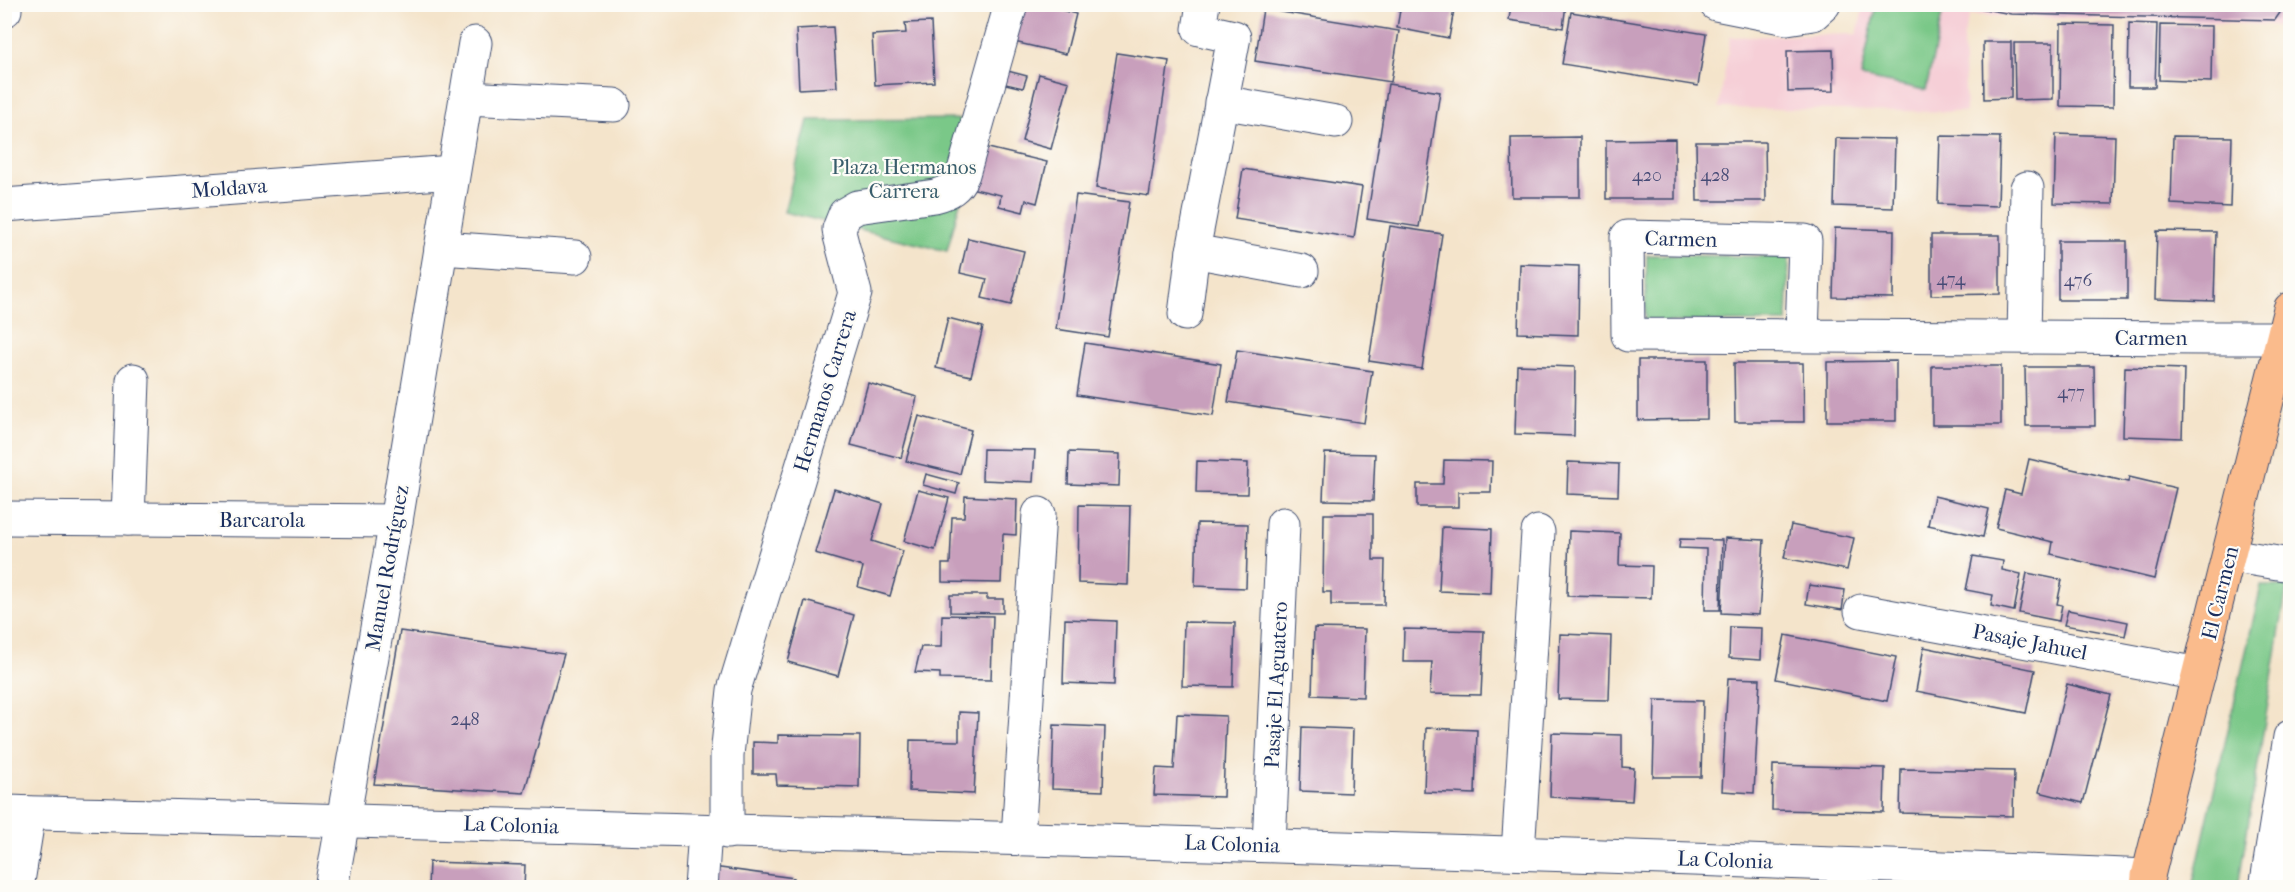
<svg xmlns="http://www.w3.org/2000/svg" width="2295" height="892" font-family="'IM FELL French Canon',serif">
  <rect width="100%" height="100%" fill="#fdfcf7"/>
  <filter id="ink" filterUnits="userSpaceOnUse"><feTurbulence type="fractalNoise" baseFrequency=".0167" numOctaves="2"/><feDisplacementMap in="SourceGraphic" scale="12" xChannelSelector="R" yChannelSelector="G"/><feConvolveMatrix kernelMatrix="1 2 1 2 8 2 1 2 1" color-interpolation-filters="sRGB"/></filter>
  <filter id="wash" filterUnits="userSpaceOnUse"><feTurbulence type="fractalNoise" baseFrequency=".008" numOctaves="4" result="noise"/><feDisplacementMap in="SourceGraphic" scale="24" xChannelSelector="R" yChannelSelector="G"/><feGaussianBlur stdDeviation="1.35" result="paint"/><feColorMatrix in="noise" values="0 0 0 0 0 0 0 0 0 0 0 0 0 0 0 0 0 1.4 0 .05"/><feComposite in="paint" operator="in"/></filter>
  <g filter="url(#wash)">
    <rect width="100%" height="100%" fill="#f4e4cb"/>
    <polygon fill="#f6cfd7" points="1864,5 2290,5 2290,9 2277,25 1970,15 1963,38 1966,112 1719,108 1730,37 1857,34"/>
    <g fill="#7ac888" stroke="#4a7c73" stroke-width="1.5">
      <polygon points="1876,5 1944,5 1926,90 1861,77"/>
      <polygon points="982,119 947,251 784,212 808,120"/>
      <polygon points="1647,255 1789,257 1787,322 1645,322"/>
      <polygon points="2261,586 2287,586 2238,887 2192,887"/>
    </g>
    <g id="blocks">
      <g fill="#c89fbc">
        <polygon points="1023,4 1038,4 1076,14 1066,54 1014,42"/>
        <polygon points="1401,4 1455,4 1449,38 1397,28"/>
        <polygon points="1511,4 1566,4 1563,28 1509,20"/>
        <polygon points="1973,4 2286,4 2275,20 2011,14 1973,7"/>
        <polygon points="1263,9 1399,31 1391,82 1255,61"/>
        <polygon points="1571,12 1706,34 1698,86 1562,64"/>
        <polygon points="931,22 934,82 875,85 872,35 906,33 905,23"/>
        <polygon points="2129,23 2157,24 2155,87 2128,87"/>
        <polygon points="2061,24 2114,25 2113,107 2060,106"/>
        <polygon points="2160,25 2212,26 2211,82 2159,80"/>
        <polygon points="833,27 837,87 799,89 796,29"/>
        <polygon points="1983,42 2011,42 2011,98 1984,99"/>
        <polygon points="2014,43 2053,43 2053,99 2015,100"/>
        <polygon points="1833,50 1834,91 1788,92 1787,51"/>
        <polygon points="1117,53 1169,61 1149,196 1096,188"/>
        <polygon points="1000,69 1027,76 1023,88 997,82"/>
        <polygon points="1039,74 1069,82 1051,149 1022,141"/>
        <polygon points="1388,84 1440,92 1419,227 1367,219"/>
        <polygon points="2056,134 2115,136 2113,204 2054,203"/>
        <polygon points="1940,136 2000,137 1998,206 1938,204"/>
        <polygon points="2173,136 2232,137 2230,207 2171,204"/>
        <polygon points="1580,137 1580,197 1512,197 1511,138"/>
        <polygon points="1836,138 1895,139 1893,208 1834,206"/>
        <polygon points="1675,139 1675,199 1606,199 1606,140"/>
        <polygon points="1696,142 1765,142 1766,201 1697,201"/>
        <polygon points="980,146 1047,162 1037,203 1026,200 1023,212 999,206 1001,195 970,188"/>
        <polygon points="1243,169 1362,187 1354,238 1235,219"/>
        <polygon points="1076,195 1129,202 1108,337 1056,329"/>
        <polygon points="1390,226 1442,234 1422,369 1369,361"/>
        <polygon points="1835,228 1894,230 1893,298 1833,297"/>
        <polygon points="2157,231 2216,232 2214,301 2155,299"/>
        <polygon points="1931,235 2000,235 2000,294 1931,295"/>
        <polygon points="968,238 1024,251 1011,305 982,298 987,279 960,273"/>
        <rect x="2058" y="241" width="69" height="59"/>
        <polygon points="1520,264 1579,266 1578,335 1518,333"/>
        <polygon points="948,318 983,327 971,376 936,368"/>
        <polygon points="1085,343 1221,364 1213,416 1077,395"/>
        <polygon points="1237,350 1372,371 1364,423 1228,402"/>
        <polygon points="1638,360 1707,360 1707,419 1638,420"/>
        <polygon points="1896,361 1896,421 1827,421 1827,362"/>
        <polygon points="1734,363 1803,363 1804,422 1735,422"/>
        <polygon points="1517,365 1575,367 1574,436 1515,434"/>
        <rect x="1932" y="366" width="69" height="59"/>
        <polygon points="2025,367 2094,367 2095,426 2026,426"/>
        <polygon points="2125,367 2184,369 2182,438 2123,436"/>
        <polygon points="868,383 917,397 901,458 851,445"/>
        <polygon points="919,416 971,430 960,474 906,461"/>
        <polygon points="983,449 1035,450 1033,482 982,480"/>
        <polygon points="1069,452 1120,454 1119,486 1068,484"/>
        <polygon points="1325,453 1375,454 1373,501 1323,500"/>
        <polygon points="2029,459 2128,482 2129,477 2176,488 2154,579 2051,554 2053,542 1996,528 2005,490 2021,494"/>
        <polygon points="1444,460 1492,461 1491,492 1458,492 1458,507 1417,507 1417,484 1443,484"/>
        <polygon points="1197,461 1248,463 1247,494 1196,493"/>
        <polygon points="1568,462 1619,464 1618,496 1567,494"/>
        <polygon points="926,474 959,483 956,494 923,485"/>
        <polygon points="834,489 883,504 872,541 903,551 890,596 858,587 863,567 815,553"/>
        <polygon points="918,490 949,498 935,550 904,541"/>
        <polygon points="965,496 1017,499 1016,535 1003,534 1001,583 942,582 942,564 950,564 952,517 964,517"/>
        <polygon points="1934,496 1989,509 1983,537 1928,525"/>
        <polygon points="1079,505 1130,506 1128,585 1078,583"/>
        <polygon points="1324,514 1373,514 1373,560 1385,560 1384,605 1331,605 1331,592 1323,592"/>
        <polygon points="1197,523 1248,524 1246,588 1195,586"/>
        <polygon points="1791,525 1854,538 1847,570 1784,558"/>
        <polygon points="1442,527 1492,529 1490,593 1439,591"/>
        <polygon points="1569,531 1620,533 1619,565 1652,566 1651,598 1567,596"/>
        <polygon points="1725,538 1764,540 1759,615 1721,613"/>
        <polygon points="1680,539 1722,540 1720,610 1705,610 1706,549 1679,548"/>
        <polygon points="1973,556 2003,561 2002,570 2021,574 2014,611 1991,606 1993,595 1966,590"/>
        <polygon points="2027,573 2062,580 2057,604 2062,605 2059,621 2019,613"/>
        <polygon points="1809,585 1845,590 1842,610 1806,604"/>
        <polygon points="950,595 987,595 987,599 1003,599 1003,613 950,612"/>
        <polygon points="805,601 854,615 838,676 788,662"/>
        <polygon points="2068,610 2128,622 2125,636 2064,625"/>
        <polygon points="942,615 993,616 991,680 940,679 940,673 915,672 921,647 941,647"/>
        <polygon points="1065,619 1116,621 1114,685 1063,683"/>
        <polygon points="1184,622 1235,623 1233,687 1182,686"/>
        <polygon points="1730,627 1762,628 1761,660 1729,658"/>
        <polygon points="1314,628 1365,629 1363,697 1312,695"/>
        <polygon points="1404,629 1484,631 1481,695 1430,694 1432,662 1403,662"/>
        <polygon points="400,631 564,654 524,793 374,784"/>
        <polygon points="1560,634 1611,636 1609,700 1558,699"/>
        <polygon points="1785,635 1896,657 1887,701 1776,679"/>
        <polygon points="1924,647 2035,670 2026,713 1916,691"/>
        <polygon points="1728,678 1760,679 1754,793 1722,791"/>
        <polygon points="2067,684 2111,695 2083,803 2039,792"/>
        <polygon points="1655,700 1703,701 1701,777 1653,777"/>
        <polygon points="959,712 978,713 974,794 909,791 910,740 959,741"/>
        <polygon points="1177,714 1226,716 1223,797 1154,795 1156,768 1174,769"/>
        <polygon points="1054,725 1105,727 1103,791 1052,789"/>
        <polygon points="1302,727 1353,729 1351,793 1300,791"/>
        <polygon points="1426,728 1477,730 1475,794 1424,792"/>
        <polygon points="1552,733 1622,735 1622,767 1634,768 1632,801 1550,797"/>
        <polygon points="778,735 860,736 859,787 777,785 776,774 753,774 753,742 778,743"/>
        <polygon points="1773,765 1885,768 1884,812 1772,810"/>
        <polygon points="1901,769 2014,771 2013,816 1900,813"/>
        <polygon points="429,862 525,865 524,888 428,888"/>
        <polygon points="713,867 794,878 793,888 711,888"/>
      </g>
    </g>
  </g>
  <g filter="url(#ink)">
    <use href="#blocks" fill-opacity="0" stroke="#3c4a6e" stroke-width="1.5"/>
    <g fill="none" stroke-linecap="round" stroke-linejoin="round">
      <defs>
        <g id="minor">
          <polyline points="5,4 5,10"/>
          <polyline points="1203,4 1199,29 1234,37 1193,251 1302,271"/>
          <polyline points="1716,4 1787,18 1813,14 1824,4"/>
          <polyline points="466,98 614,105"/>
          <polyline points="1221,102 1336,122"/>
          <polyline points="4,205 453,172"/>
          <polyline points="441,248 575,257"/>
          <polyline points="1185,314 1193,251"/>
          <polyline points="1802,336 1805,241 1627,237 1628,335 2209,338 2283,338"/>
          <polyline points="2024,337 2027,188"/>
          <polyline points="4,518 396,521"/>
          <polyline points="128,519 133,380"/>
          <polyline points="2229,555 2290,565"/>
          <polyline points="1861,611 2199,674"/>
          <path d="M 4,812 C 719,831 1434,847 2148,876"/>
          <path d="M 727,832 L 727,755 L 734,690 L 855,293 L 840,236 L 839,229 L 845,214 L 857,207 L 935,196 C 949,192 957,188 963,174 L 1011,4"/>
          <polyline points="1018,837 1039,514"/>
          <polyline points="1269,845 1283,524"/>
          <polyline points="1518,853 1538,532"/>
          <polyline points="17,888 29,813"/>
          <polyline points="331,888 396,521 475,43"/>
          <polyline points="701,888 705,831"/>
          <polyline points="2266,888 2290,737"/>
        </g>
        <polyline id="major" points="2147,888 2148,876 2290,309"/>
      </defs>
      <use href="#minor" stroke="#3c4a6e" stroke-width="35"/>
      <use href="#major" stroke="#3c4a6e" stroke-width="35"/>
      <use href="#minor" stroke="#fff" stroke-width="33"/>
      <use href="#major" stroke="#fabb8c" stroke-width="33"/>
    </g>
  </g>
  <g text-anchor="middle" dominant-baseline="central" stroke-width="4.5" stroke-linejoin="round" paint-order="stroke">
    <g font-size="18" fill="#464b76">
      <text x="1647" y="175">420</text>
      <text x="1715" y="175">428</text>
      <text x="1951" y="279">474</text>
      <text x="2078" y="280">476</text>
      <text x="2071" y="392">477</text>
      <text x="465" y="719">248</text>
    </g>
    <g font-size="21" fill="#385d6b" stroke="#fdfcf7">
      <text x="904" y="167">Plaza Hermanos<tspan x="904" dy="24">Carrera</tspan></text>
    </g>
    <g font-size="21" fill="#1b2f5e" stroke="#fdfcf7">
      <text transform="translate(229 188) rotate(-4)">Moldava</text>
      <text transform="translate(1681 239) rotate(1)">Carmen</text>
      <text x="2151" y="338">Carmen</text>
      <text transform="translate(825 391) rotate(-73)">Hermanos Carrera</text>
      <text x="262" y="520">Barcarola</text>
      <text transform="translate(387 568) rotate(-80)">Manuel Rodríguez</text>
      <text transform="translate(2220 593) rotate(-76)">El Carmen</text>
      <text transform="translate(2030 642) rotate(11)">Pasaje Jahuel</text>
      <text transform="translate(1276 685) rotate(-87)">Pasaje El Aguatero</text>
      <text transform="translate(511 825) rotate(2)">La Colonia</text>
      <text transform="translate(1232 844) rotate(2)">La Colonia</text>
      <text transform="translate(1725 860) rotate(2)">La Colonia</text>
    </g>
  </g>
  <rect width="2295" height="892" fill="none" stroke="#fdfcf7" stroke-width="24"/>
</svg>
